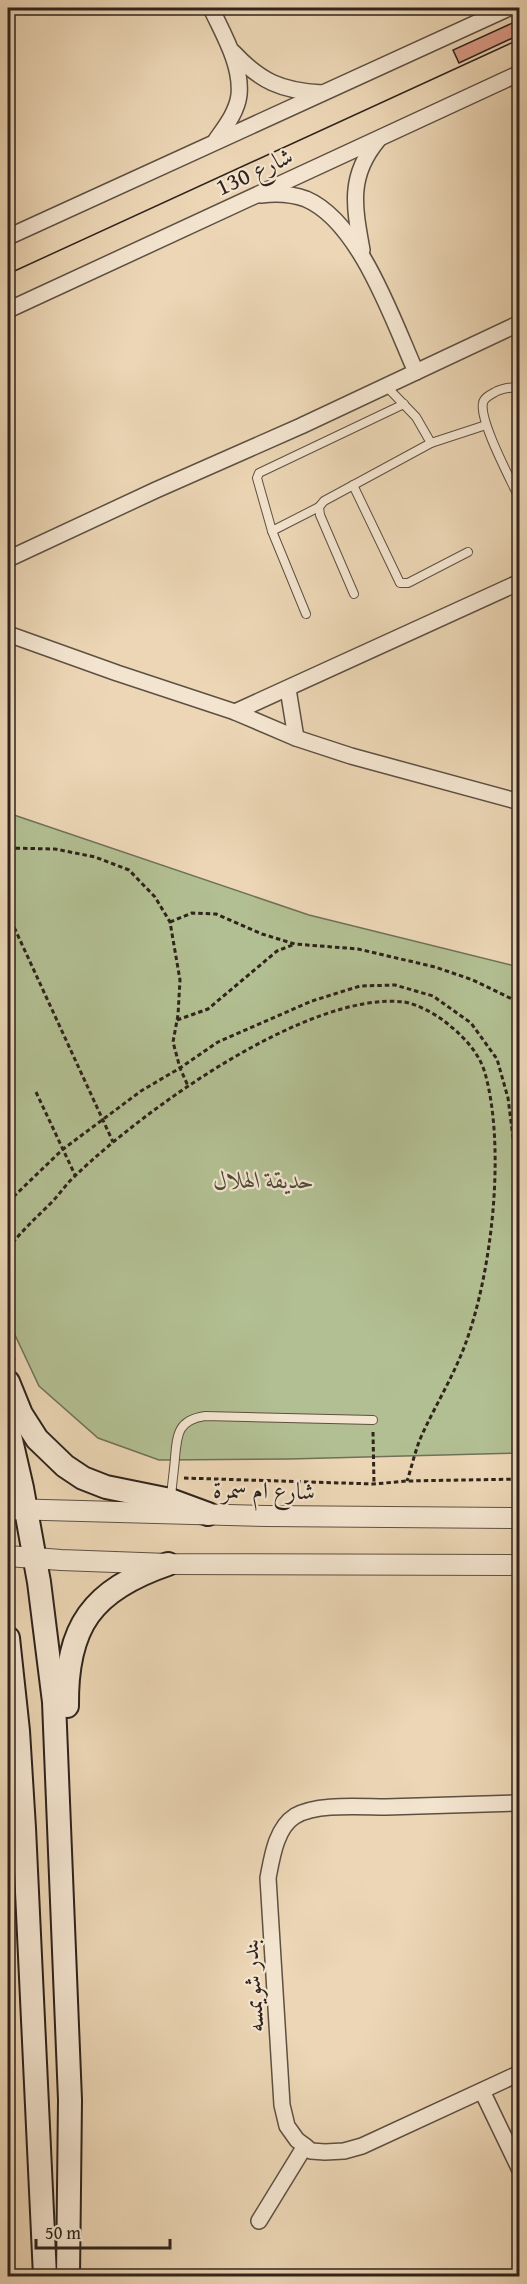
<svg xmlns="http://www.w3.org/2000/svg" width="527" height="2284" font-family="'Gentium Book Plus',Amiri,serif">
  <rect width="100%" height="100%" fill="#ecd6b5"/>
  <filter id="stains"><feTurbulence type="fractalNoise" baseFrequency=".00333" numOctaves="4"/><feColorMatrix values="0 0 0 0 .2 0 0 0 0 .09 0 0 0 0 .02 0 0 0 .5 -.17"/></filter>
  <radialGradient id="worn" r=".72"><stop offset=".6" stop-color="#630" stop-opacity="0"/><stop offset="1" stop-color="#630" stop-opacity=".3"/></radialGradient>
  <polygon fill="#b2bf92" stroke="#707157" stroke-width="1.5" points="8,813 309,915 519,967 519,1453 289,1459 159,1460 98,1438 39,1386 8,1320"/>
  <polygon fill="#dc9b88" stroke="#2f231c" stroke-width="1.5" points="519,20 519,35 459,63 453,50"/>
  <g fill="none" stroke-linecap="round" stroke-linejoin="round">
    <defs>
      <g id="service">
        <path d="M 520,389 C 512,386 505,388 497,391 C 492,394 484,397 483,403 C 479,421 511,480 520,500"/>
        <polyline points="431,443 486,425"/>
        <polyline points="353,485 400,583 408,583 468,552"/>
        <polyline points="319,507 272,531 257,478 259,473 404,404"/>
        <polyline points="272,531 306,614"/>
        <polyline points="354,594 320,515 319,507 324,501 431,443 416,417 386,386"/>
        <path d="M 171,1497 C 172,1484 174,1471 175,1458 C 177,1434 178,1420 205,1416 L 373,1420"/>
      </g>
      <g id="minor">
        <polyline points="8,8 9,8"/>
        <path d="M 211,8 C 223,34 242,65 239,95 C 237,112 225,127 216,140"/>
        <path d="M 233,52 C 260,81 281,91 322,93"/>
        <path d="M 261,195 C 276,193 292,194 306,199 C 360,222 393,321 416,372"/>
        <polyline points="8,237 509,8"/>
        <path d="M 362,250 C 354,206 348,176 378,140"/>
        <polyline points="8,310 520,73"/>
        <polyline points="8,559 156,490 301,426 520,323"/>
        <polyline points="8,634 117,673 235,712 296,738 351,756 520,802"/>
        <polyline points="288,689 296,738"/>
        <polyline points="235,712 520,582"/>
        <path d="M 520,1803 C 475,1804 430,1806 386,1807 C 361,1807 317,1803 295,1816 C 276,1828 272,1857 268,1878 L 282,2105 L 287,2126 L 297,2140 L 305,2146 L 311,2151 L 325,2152 L 344,2151 L 362,2146 L 520,2073"/>
        <polyline points="482,2091 520,2170"/>
        <polyline points="259,2221 305,2146"/>
      </g>
      <g id="tertiary">
        <polyline points="8,1509 267,1516 520,1518"/>
        <polyline points="8,1556 61,1560 168,1564 520,1565"/>
      </g>
      <g id="secondary">
        <polyline points="8,1382 21,1414 37,1439 65,1466 83,1478 106,1487 170,1500 208,1514"/>
        <polyline points="8,1427 22,1488 39,1582 54,1702 70,2100 68,2276"/>
        <polyline points="8,1638 18,1731 24,1828 45,2276"/>
        <path d="M 67,1706 C 66,1626 92,1590 168,1564"/>
      </g>
    </defs>
    <use href="#service" stroke="#5e5042" stroke-width="10"/>
    <use href="#minor" stroke="#5e5042" stroke-width="18"/>
    <use href="#tertiary" stroke="#5e5042" stroke-width="22"/>
    <use href="#secondary" stroke="#2f231c" stroke-width="26"/>
    <g stroke="#2f231c" stroke-width="3" stroke-dasharray="4.5 3" stroke-linecap="butt">
      <polyline points="8,848 55,849 95,857 129,870 155,897 170,922 180,980 178,1015 173,1042 180,1068 188,1086"/>
      <polyline points="8,914 113,1142"/>
      <polyline points="170,922 192,913 216,914 262,934 295,944 358,949 435,967 473,980 514,1000 520,1005"/>
      <polyline points="177,1020 208,1009 277,951 295,944"/>
      <polyline points="36,1092 75,1175"/>
      <polyline points="8,1202 62,1150 141,1091 180,1068 218,1042 312,1001 360,986 395,985 433,996 471,1023 497,1059 508,1098 515,1153 516,1187 520,1196"/>
      <path d="M 8,1249 C 21,1231 37,1217 53,1201 C 61,1192 68,1182 77,1174 C 144,1110 308,991 404,1002 C 418,1004 439,1016 449,1025 C 465,1038 479,1053 485,1073 C 506,1148 492,1273 465,1345 C 453,1377 435,1406 421,1437 C 415,1451 412,1466 407,1481"/>
      <polyline points="8,1342 15,1363"/>
      <polyline points="373,1432 374,1484"/>
      <polyline points="184,1478 374,1484 407,1481 520,1479"/>
    </g>
    <use href="#service" stroke="#f3e4cf" stroke-width="8"/>
    <use href="#minor" stroke="#f3e4cf" stroke-width="15"/>
    <use href="#tertiary" stroke="#f3e4cf" stroke-width="20"/>
    <use href="#secondary" stroke="#f3e4cf" stroke-width="22"/>
    <polyline stroke="#2f231c" stroke-width="1.5" points="8,274 520,39"/>
  </g>
  <g text-anchor="middle" dominant-baseline="central" stroke-width="4.5" stroke-linejoin="round" paint-order="stroke">
    <g font-size="24" fill="#2f231c" stroke="#f3e4cf">
      <text transform="translate(254 171) rotate(-25)">شارع 130</text>
      <text transform="translate(264 1490) rotate(1)">شارع ام سمرة</text>
      <text transform="translate(252 1986) rotate(-94)">بندر شويمسه</text>
    </g>
    <g font-size="24" font-style="italic" fill="#504a3a" stroke="#f3e4cf">
      <text x="264" y="1179">حديقة الهلال</text>
    </g>
  </g>
  <rect width="527" height="2284" fill="none" stroke="#ecd6b5" stroke-width="30"/>
  <rect x="9" y="9" width="509" height="2266" fill="none" stroke="#2f231c" stroke-width="3"/>
  <rect x="15" y="15" width="497" height="2254" fill="none" stroke="#2f231c" stroke-width="1.5"/>
  <path d="M36 2239v9h134v-9" fill="none" stroke="#2f231c" stroke-width="3"/>
  <text x="45" y="2239" font-size="18" fill="#2f231c" stroke="#f3e4cf" stroke-width="4.5" paint-order="stroke">50 m</text>
  <rect width="100%" height="100%" filter="url(#stains)"/>
  <rect width="100%" height="100%" fill="url(#worn)"/>
</svg>
